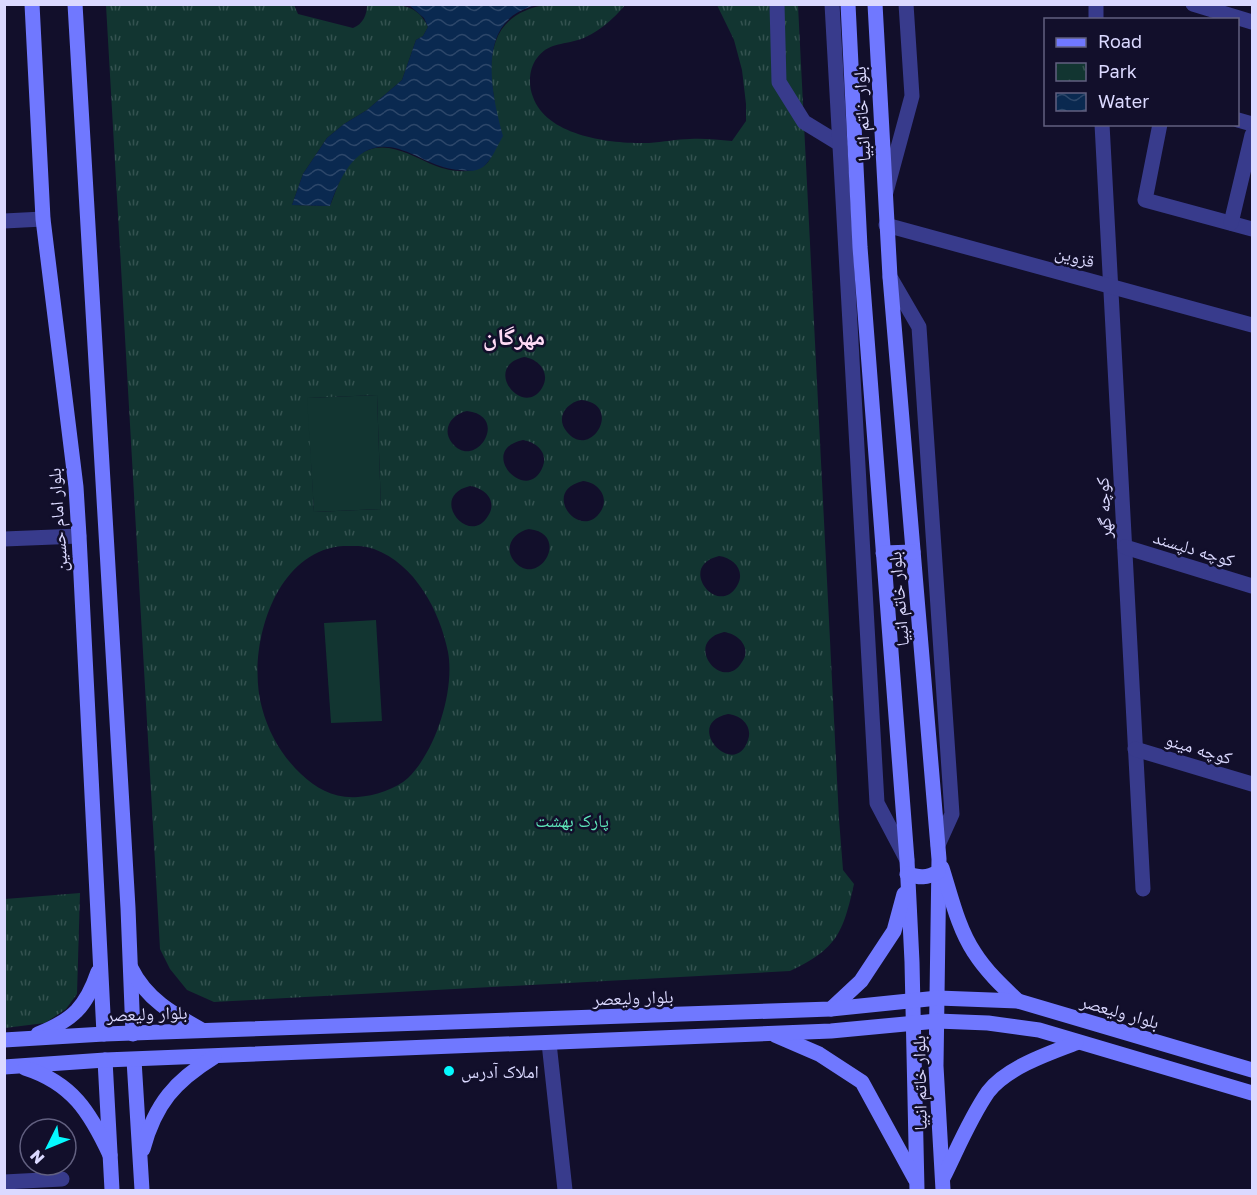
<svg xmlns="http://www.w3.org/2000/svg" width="1257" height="1195" font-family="'Golos Text','Noto Naskh Arabic',sans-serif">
  <defs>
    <pattern id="park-tufts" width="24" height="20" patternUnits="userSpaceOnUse" patternTransform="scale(1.5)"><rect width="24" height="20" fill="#123531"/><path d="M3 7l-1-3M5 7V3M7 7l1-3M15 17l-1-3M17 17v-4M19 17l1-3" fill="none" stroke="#345250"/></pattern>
    <pattern id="water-waves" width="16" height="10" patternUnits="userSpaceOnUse" patternTransform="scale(1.5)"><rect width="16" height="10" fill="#0a2950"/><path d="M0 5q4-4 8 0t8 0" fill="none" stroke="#2d476a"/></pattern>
  </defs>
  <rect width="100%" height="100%" fill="#120f2b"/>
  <g fill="url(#park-tufts)" fill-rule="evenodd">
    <path d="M 549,4 L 625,5 C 614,19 595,35 578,40 C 562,45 548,43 537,58 C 529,68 528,85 533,97 C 547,137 613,144 649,143 C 663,142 677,139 690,139 C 704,138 718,140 732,141 L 746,121 L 746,104 L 742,70 L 734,40 L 717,5 L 798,5 L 839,819 L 843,870 L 854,884 C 843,933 837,949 790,971 L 214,1002 L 187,990 L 170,969 L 160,949 L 106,5 L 294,5 L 298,14 L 353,28 C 363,24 367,15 367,5 C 394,5 416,0 428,27 L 423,36 L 416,40 L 402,80 L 367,110 L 344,124 L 327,138 L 303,174 L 292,205 L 330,206 C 337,189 341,171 355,158 C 382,135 409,155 436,166 C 451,172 481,176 490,159 C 493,153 492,143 493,136 C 494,127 495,118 495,109 C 495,98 492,88 491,77 C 490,34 506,11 549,4 ZM 524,357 C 539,359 551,373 542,388 C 523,419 481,367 524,357 ZM 377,395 L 381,509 L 314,512 L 308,398 ZM 581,400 C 624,404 591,461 567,432 C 555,418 566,403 581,400 ZM 467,411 C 511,416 475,472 452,443 C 441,429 452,414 467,411 ZM 523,440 C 536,442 548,452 543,466 C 528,507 475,450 523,440 ZM 583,481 C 597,482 610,496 601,511 C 581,543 539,491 583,481 ZM 470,486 C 485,488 498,501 488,516 C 469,548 427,496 470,486 ZM 529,529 C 572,534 538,590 514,561 C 503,547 514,532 529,529 ZM 343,546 C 353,546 364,545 374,549 C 415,564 440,611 448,652 C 455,690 436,751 408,778 C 396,789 374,796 358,797 C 335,799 317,789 301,774 C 282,756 269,734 262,708 C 246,651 273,551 343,546 ZM 719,556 C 734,558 746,571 737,586 C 718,618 676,566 719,556 ZM 724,632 C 739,634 752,648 742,662 C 723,694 681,642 724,632 ZM 728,714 C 741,715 753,726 748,740 C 735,781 681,724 728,714 Z"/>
    <polygon points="80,893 77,994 66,1009 45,1023 5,1028 5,899"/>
  </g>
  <g fill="#123531">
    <polygon points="377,395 381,509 314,512 307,398"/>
    <polygon points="376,620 382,721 331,723 324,623"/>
  </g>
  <path fill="url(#water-waves)" d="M 409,5 L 549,5 C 543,5 536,5 530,7 C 475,24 492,96 503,136 C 497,146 492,160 483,167 C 476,172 468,171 460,170 C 437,169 421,156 399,149 C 358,137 341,174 330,206 L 292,205 L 303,174 L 327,138 L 344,124 L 367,110 L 402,80 L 416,40 L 423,36 L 428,27 L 424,18 Z"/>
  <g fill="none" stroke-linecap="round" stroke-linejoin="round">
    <g stroke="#383b8c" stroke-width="15">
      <polyline points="777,4 779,82 804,122 840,144"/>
      <polyline points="1096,4 1096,20"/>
      <polyline points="1193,4 1252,22"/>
      <polyline points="1238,120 1252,124"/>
      <polyline points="1102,124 1143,889"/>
      <polyline points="1160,124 1145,200 1252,229"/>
      <polyline points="4,221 43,219"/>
      <polyline points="1231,223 1252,135"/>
      <polyline points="886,225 1252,325"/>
      <polyline points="4,539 79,536"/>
      <polyline points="1125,547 1252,586"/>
      <polyline points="1135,749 1252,784"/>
      <polyline points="549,1043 565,1190"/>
      <polyline points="4,1182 62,1179"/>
    </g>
    <g stroke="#383b8c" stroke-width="15">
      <polyline points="832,4 877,803 907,860"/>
      <polyline points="886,192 912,96 906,4"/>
      <polyline points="890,277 919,327 952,814 938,845"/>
    </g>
    <g stroke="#7078ff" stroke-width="15">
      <polyline points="32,4 43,219 76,487 79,536 104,1034"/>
      <polyline points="75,4 128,908 133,1034"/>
      <polyline points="848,4 860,247 907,860 912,962 917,1190"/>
      <polyline points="875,4 890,277 939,859 936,1066 943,1190"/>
      <polyline points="883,553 913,552"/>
      <path d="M 942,868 C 951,896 958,928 974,952 C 986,971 1002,986 1018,1001"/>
      <path d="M 907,874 C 920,878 927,878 938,872"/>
      <path d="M 131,968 C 146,999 173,1014 202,1030"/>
      <polyline points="831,1009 861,981 894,931 904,894"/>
      <path d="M 38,1034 C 73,1020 86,1007 98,972"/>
      <polyline points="775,1035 819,1054 862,1082 915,1179"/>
      <polyline points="4,1040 104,1034 831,1009 938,998 1018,1001 1252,1070"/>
      <polyline points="105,1060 112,1190"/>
      <polyline points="134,1060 142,1190"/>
      <polyline points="4,1067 105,1060 831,1031 937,1021 988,1023 1039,1030 1252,1093"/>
      <path d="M 25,1068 C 72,1083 90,1112 110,1155"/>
      <path d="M 143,1149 C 155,1104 175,1081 214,1057"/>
      <path d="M 943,1178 C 957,1150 970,1118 988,1092 C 1006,1068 1049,1053 1076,1043"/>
    </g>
  </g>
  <circle fill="#05f9ff" stroke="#120f2b" stroke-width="2" cx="449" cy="1071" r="6"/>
  <g text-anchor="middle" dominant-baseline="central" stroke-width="5" stroke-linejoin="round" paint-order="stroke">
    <g font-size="18" fill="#dbd9ff" stroke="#120f2b">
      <text transform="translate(861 114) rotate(-93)">بلوار خاتم انبیا</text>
      <text transform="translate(1075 256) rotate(15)">قزوین</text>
      <text transform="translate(1103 508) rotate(-93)">کوچه گهر</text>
      <text transform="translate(57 520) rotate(-94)">بلوار امام حسین</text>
      <text transform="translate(1194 548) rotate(17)">کوچه دلپسند</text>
      <text transform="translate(898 599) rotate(-95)">بلوار خاتم انبیا</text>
      <text transform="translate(1199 748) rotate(17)">کوچه مینو</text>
      <text transform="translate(633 997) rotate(-2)">بلوار ولیعصر</text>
      <text transform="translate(1120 1011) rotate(16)">بلوار ولیعصر</text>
      <text transform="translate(147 1013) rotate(-2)">بلوار ولیعصر</text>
      <text transform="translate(919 1083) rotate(-91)">بلوار خاتم انبیا</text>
    </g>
    <g font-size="18" fill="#5ee7ba" stroke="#120f2b">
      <text x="572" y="820">پارک بهشت</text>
    </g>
    <g font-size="18" fill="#dbd9ff" stroke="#120f2b" text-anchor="start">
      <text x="461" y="1071">املاک آدرس</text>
    </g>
    <g font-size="24" font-weight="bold" fill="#ffdbf5" stroke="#120f2b">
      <text x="514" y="335">مهرگان</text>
    </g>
  </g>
  <rect width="1257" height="1195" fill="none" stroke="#dbd9ff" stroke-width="12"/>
  <rect x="1044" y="18" width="195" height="108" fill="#120f2b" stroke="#626080" stroke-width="1.5"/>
  <rect x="1056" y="38" width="30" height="9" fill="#7078ff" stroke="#626080" stroke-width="1.5"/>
  <text x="1098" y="48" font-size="18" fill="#dbd9ff">Road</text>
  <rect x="1056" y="63" width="30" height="18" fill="url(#park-tufts)" stroke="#626080" stroke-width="1.5"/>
  <text x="1098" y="78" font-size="18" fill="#dbd9ff">Park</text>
  <rect x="1056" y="93" width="30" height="18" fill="url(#water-waves)" stroke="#626080" stroke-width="1.5"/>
  <text x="1098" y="108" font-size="18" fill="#dbd9ff">Water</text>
  <g transform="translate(48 1147) rotate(227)"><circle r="28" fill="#120f2b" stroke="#626080" stroke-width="1.5"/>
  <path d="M0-4.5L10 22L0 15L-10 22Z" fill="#05f9ff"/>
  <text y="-9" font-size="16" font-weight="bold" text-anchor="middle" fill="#dbd9ff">N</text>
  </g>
</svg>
